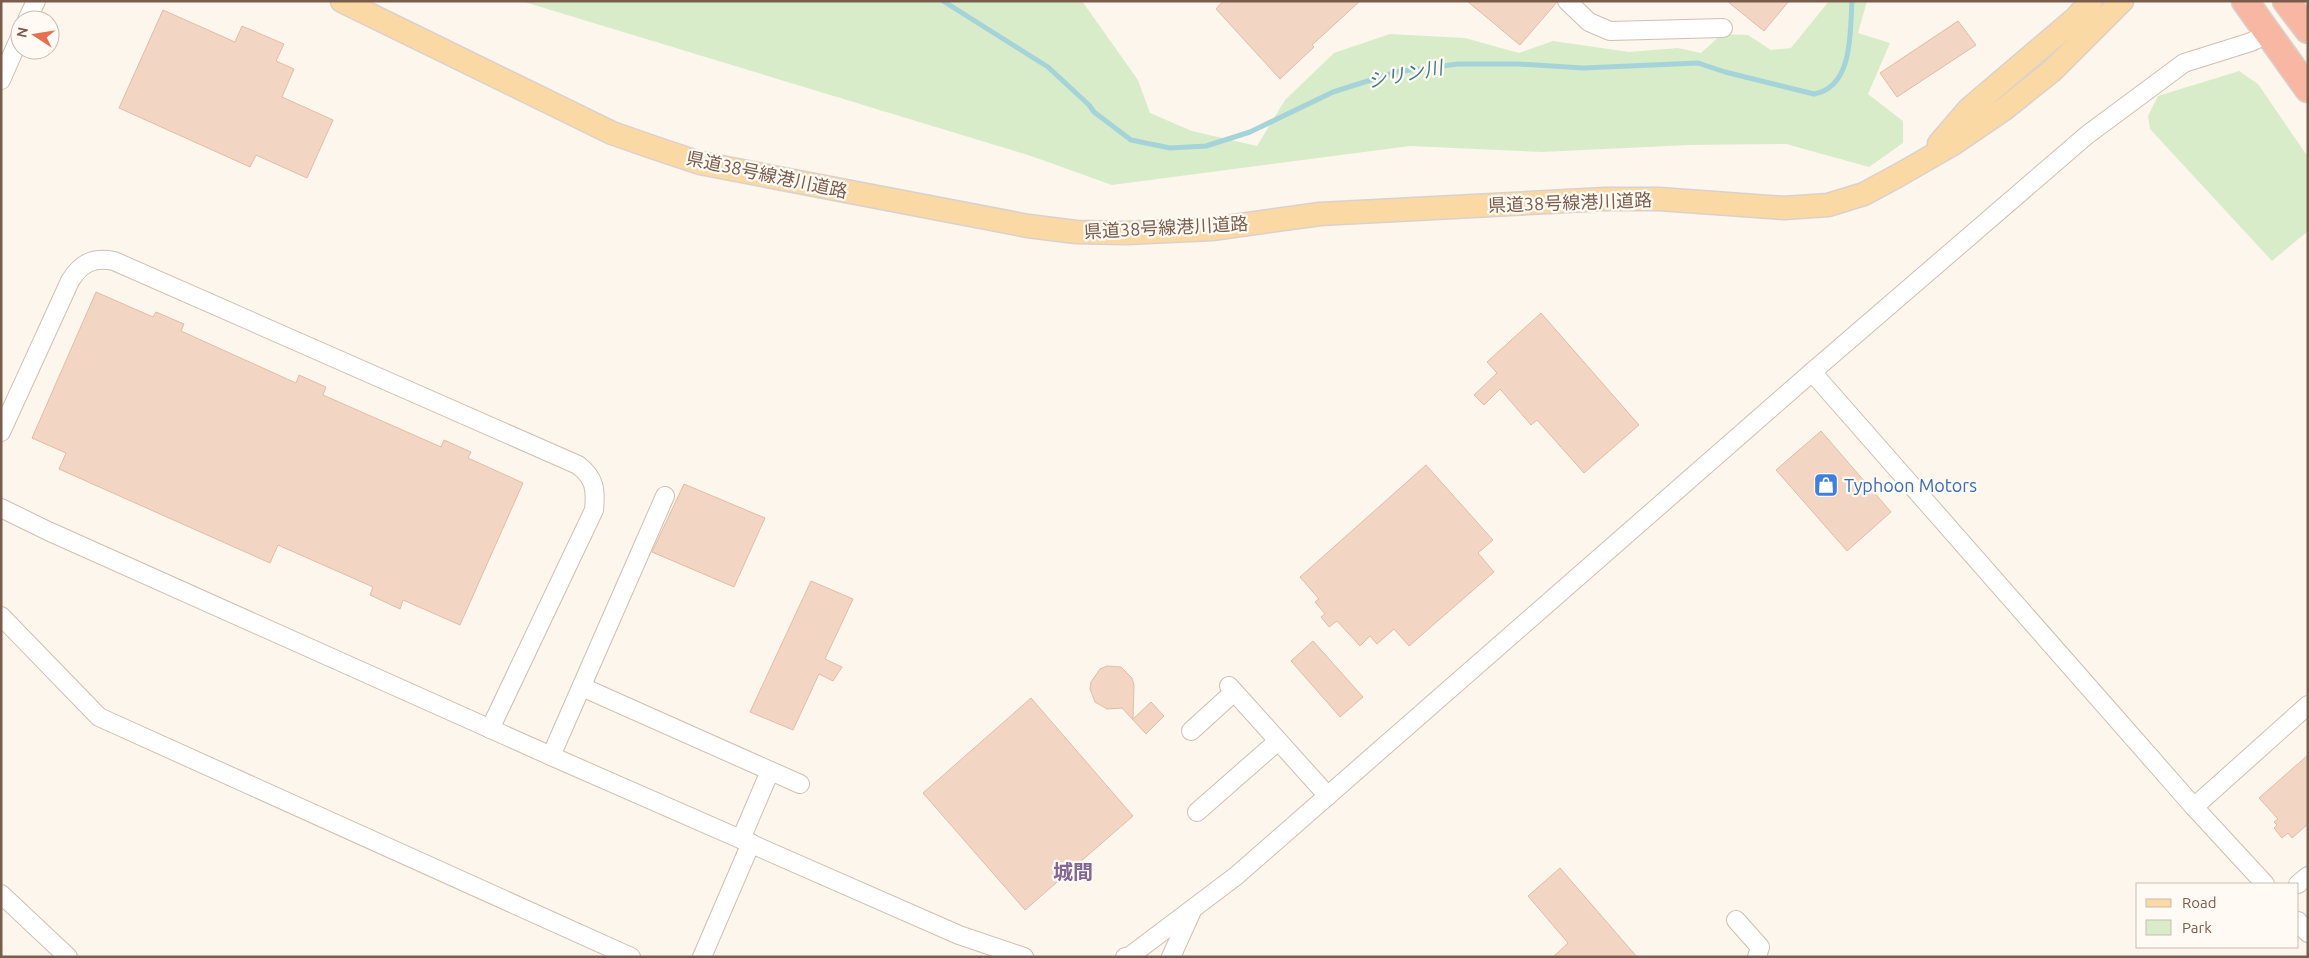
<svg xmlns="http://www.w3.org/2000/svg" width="2309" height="958" font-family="Ubuntu,'Noto Sans JP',sans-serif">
  <rect width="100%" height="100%" fill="#fdf6ec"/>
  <g fill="#d8ecc9">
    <polygon points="521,1 1082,1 1138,80 1150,113 1192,131 1257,146 1285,100 1334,53 1390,34 1465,38 1519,53 1553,41 1629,52 1678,48 1701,53 1722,34 1748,35 1771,50 1791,48 1829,1 1867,1 1858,33 1890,43 1868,94 1903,121 1903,143 1869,167 1786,144 1688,145 1542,152 1410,146 1112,185 1031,156"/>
    <polygon points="2239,71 2258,84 2308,157 2308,231 2272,261 2150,129 2148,116 2158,96"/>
  </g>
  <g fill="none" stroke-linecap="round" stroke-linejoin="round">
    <path stroke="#a5d3da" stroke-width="5" d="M 943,1 L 1048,67 L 1089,105 L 1094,112 L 1131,140 L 1170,148 L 1206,146 L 1250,132 L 1333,92 L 1396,72 L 1458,64 L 1518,64 L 1583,68 L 1698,63 L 1725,72 L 1814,94 C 1853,87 1850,33 1852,1"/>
  </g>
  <g fill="#f3d5c3" stroke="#e6bba3">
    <polygon points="1223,1 1360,1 1312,45 1314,47 1280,79 1216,9"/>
    <polygon points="1467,1 1557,1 1557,2 1520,45"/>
    <polygon points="1727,1 1789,1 1764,31"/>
    <polygon points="163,10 235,42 242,26 284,44 276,61 294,69 282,97 333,120 307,178 256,155 250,167 119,108"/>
    <polygon points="1958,21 1976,45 1897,97 1880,73"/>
    <polygon points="96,292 153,317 156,312 184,324 181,331 296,383 299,375 326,387 323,395 441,447 444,440 471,452 468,458 523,483 460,625 403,600 400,609 370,595 373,587 278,545 270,563 59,469 66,453 32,438"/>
    <polygon points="1541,313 1639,425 1584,473 1537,420 1531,425 1500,389 1484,405 1474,395 1497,373 1487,362"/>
    <polygon points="1821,431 1891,512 1847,551 1776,470"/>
    <polygon points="1426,465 1493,540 1478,553 1494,572 1409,646 1394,629 1377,644 1370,636 1360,646 1337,621 1329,627 1321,617 1325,614 1315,602 1319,599 1300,577"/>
    <polygon points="684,484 765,518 734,587 652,552"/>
    <polygon points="811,581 853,599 825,659 842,667 833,681 819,674 793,730 750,712"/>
    <polygon points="1313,641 1363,697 1340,717 1291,661"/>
    <polygon points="1107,666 1121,667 1132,678 1134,685 1133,719 1151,702 1164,716 1146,734 1122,708 1107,709 1095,702 1090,689 1091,682 1100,669"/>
    <polygon points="1031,698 1133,816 1025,910 923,793"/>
    <polygon points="2308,755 2308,824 2292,838 2288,833 2282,838 2274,828 2277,825 2274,822 2278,819 2259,798"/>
    <polygon points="1560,868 1637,957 1553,957 1568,943 1528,896"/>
  </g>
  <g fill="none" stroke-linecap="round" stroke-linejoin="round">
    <defs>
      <g id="minor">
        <polyline points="1567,1 1589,22 1610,31 1723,28"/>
        <polyline points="27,20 36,1"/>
        <polyline points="1,80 20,37"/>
        <polyline points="1812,372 2194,807 2265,884"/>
        <path d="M 1,432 L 70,281 C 81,263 93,257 114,261 L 578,465 C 595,478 596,490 594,510 L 490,729"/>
        <polyline points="1,508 48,531 551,756 959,935 1024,957"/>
        <polyline points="1,616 99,717 631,957"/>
        <polyline points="1229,686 1328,796"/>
        <polyline points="582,687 800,784"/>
        <polyline points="1191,731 1234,692"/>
        <polyline points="551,756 665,496"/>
        <polyline points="2194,807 2308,705"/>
        <polyline points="1197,812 1278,741"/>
        <polyline points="741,839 770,771"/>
        <polyline points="2298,884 2308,876"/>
        <polyline points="1,894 68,957"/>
        <polyline points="1736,920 1760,947 1757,957"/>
        <polyline points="2298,921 2308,933"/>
        <polyline points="702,957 751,843"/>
        <polyline points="1125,957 1130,956 1236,876 1812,372 2087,135 2184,63 2251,42 2269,33"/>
        <polyline points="1171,957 1191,913"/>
      </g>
      <g id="major">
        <polyline points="342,1 612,133 655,148 700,163 1028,226 1076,232 1126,233 1212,229 1320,214 1606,199 1659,199 1784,208 1828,205 1864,194 1899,175 1953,144 2003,110 2053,70 2122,1"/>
        <polyline points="1939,144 1969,109 2076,18 2091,1"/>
      </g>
      <g id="highway">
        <polyline points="2245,1 2308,89"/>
        <polyline points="2286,1 2308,30"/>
      </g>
    </defs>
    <use href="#minor" stroke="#d1beb0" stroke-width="20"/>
    <use href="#major" stroke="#dad1cd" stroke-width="25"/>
    <use href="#highway" stroke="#dad1cd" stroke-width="29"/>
    <use href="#minor" stroke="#fff" stroke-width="18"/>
    <use href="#major" stroke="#fbd9a5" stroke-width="22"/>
    <use href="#highway" stroke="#f7b7a3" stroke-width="26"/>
  </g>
  <defs>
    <symbol id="shop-square" viewBox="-11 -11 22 22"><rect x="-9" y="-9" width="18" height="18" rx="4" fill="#3f7fe0" stroke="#fffaf3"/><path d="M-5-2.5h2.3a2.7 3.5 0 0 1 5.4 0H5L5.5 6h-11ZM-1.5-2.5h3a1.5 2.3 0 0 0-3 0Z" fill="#fff"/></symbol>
  </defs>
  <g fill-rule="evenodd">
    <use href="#shop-square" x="1812" y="471" width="28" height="28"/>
  </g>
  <g text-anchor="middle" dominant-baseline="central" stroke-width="4.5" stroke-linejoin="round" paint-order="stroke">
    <g font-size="18" fill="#7a5c4d" stroke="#fffaf3">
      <text transform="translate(767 174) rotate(12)">県道38号線港川道路</text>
      <text transform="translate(1570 202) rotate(-2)">県道38号線港川道路</text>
      <text transform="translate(1166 227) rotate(-3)">県道38号線港川道路</text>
    </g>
    <g font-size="18" fill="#366cbe" stroke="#fffaf3" text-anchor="start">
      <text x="1844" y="485">Typhoon Motors</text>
    </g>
    <g font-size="19" font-style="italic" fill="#437c86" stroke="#fffaf3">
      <text transform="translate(1405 74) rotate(-11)">シリン川</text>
    </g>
    <g font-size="20" font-weight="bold" fill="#846695" stroke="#fffaf3">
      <text x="1073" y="871">城間</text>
    </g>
  </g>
  <rect width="2309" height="958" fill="none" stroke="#7a5c4d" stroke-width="5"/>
  <rect x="2136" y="883" width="162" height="65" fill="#fffaf3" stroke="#cabbb1"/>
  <rect x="2146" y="899" width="25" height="8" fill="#fbd9a5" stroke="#cabbb1"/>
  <text x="2182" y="908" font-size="15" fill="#7a5c4d">Road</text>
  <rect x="2146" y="920" width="25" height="15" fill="#d8ecc9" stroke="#cabbb1"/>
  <text x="2182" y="933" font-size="15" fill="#7a5c4d">Park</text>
  <g transform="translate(35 35) rotate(282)"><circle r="24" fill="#fffaf3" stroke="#cabbb1"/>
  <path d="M0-4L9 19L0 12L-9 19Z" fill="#e76f51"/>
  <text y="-8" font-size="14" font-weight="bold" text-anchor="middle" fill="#7a5c4d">N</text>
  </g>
</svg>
